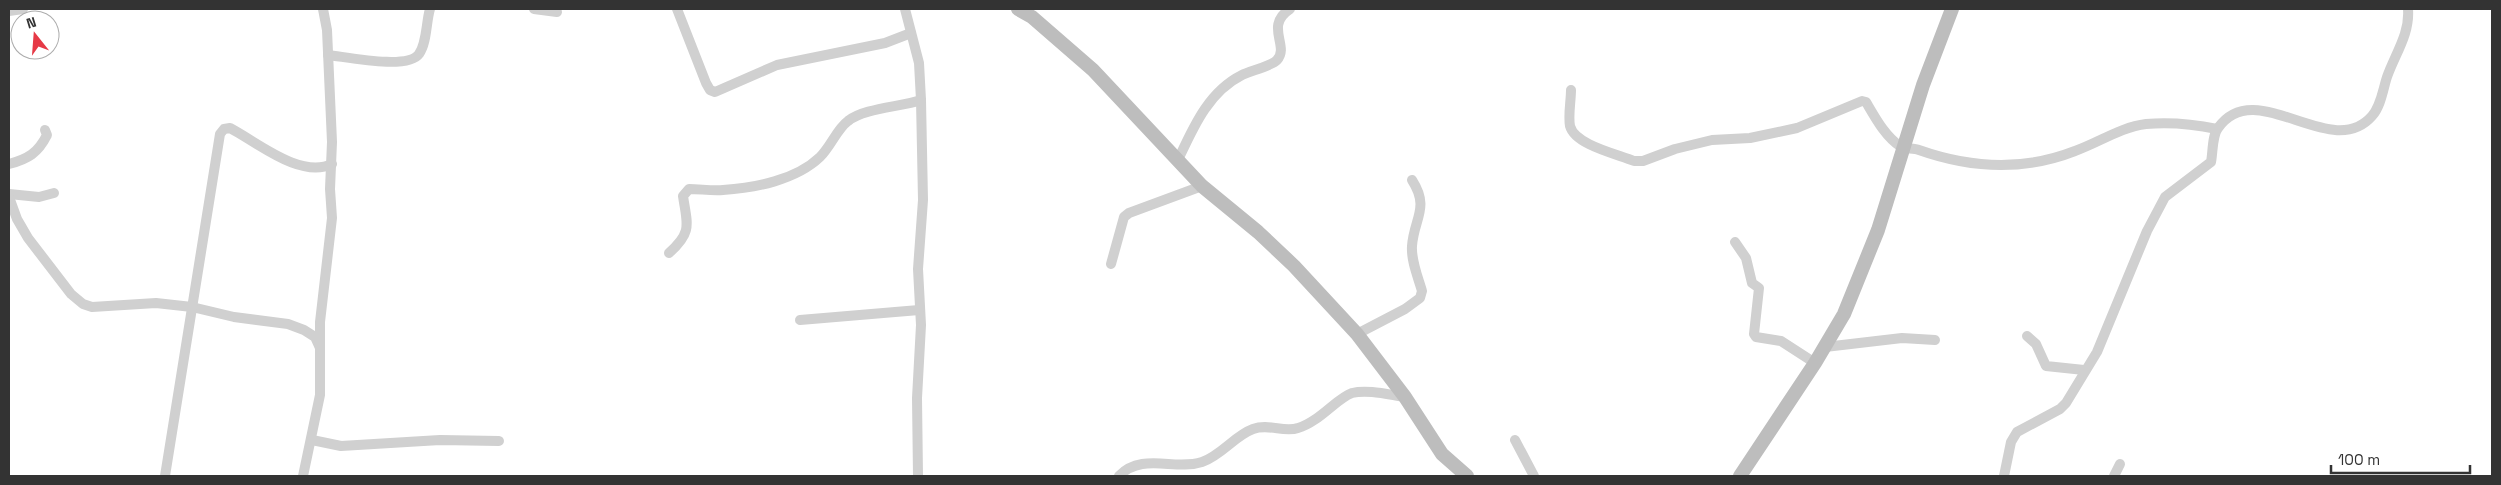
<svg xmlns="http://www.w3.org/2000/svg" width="2501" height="485" font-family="'Space Grotesk',sans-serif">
  <rect width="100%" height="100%" fill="#fff"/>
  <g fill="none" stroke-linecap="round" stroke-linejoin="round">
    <g stroke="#d0d0d0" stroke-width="10">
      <polyline points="534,9 557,12"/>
      <polyline points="677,9 706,83 710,90 715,92 777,65 885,43 911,33"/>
      <polyline points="905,9 919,63 921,100 923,200 918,269 921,325 917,398 918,476"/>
      <polyline points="9,11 23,9"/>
      <path d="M 328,55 C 347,57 408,70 419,54 C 427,43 426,22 430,9"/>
      <path d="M 1571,90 C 1571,101 1568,115 1570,126 C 1575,145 1617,154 1634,161 L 1643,161 L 1675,149 L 1712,140 L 1750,138 L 1797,128 L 1862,101 L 1866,102 C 1876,119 1885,136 1901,147 C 1906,149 1914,148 1919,150 C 1970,168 2024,171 2075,151 C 2098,143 2121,127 2146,124 C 2170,122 2193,124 2217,129"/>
      <path d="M 1178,160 C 1193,128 1208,92 1242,75 C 1250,71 1272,66 1277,60 C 1290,46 1264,26 1290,9"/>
      <path d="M 9,164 C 28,159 38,153 47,135 L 45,130"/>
      <polyline points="9,194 39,197 54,193"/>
      <polyline points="9,197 17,219 28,238 71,294 83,304 92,307 156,303 192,307 234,317 288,324 304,330 315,337 320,348"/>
      <polyline points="1735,242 1746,258 1752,283 1759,288 1754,334 1756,337 1781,341 1815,363"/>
      <path d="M 669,253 C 693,232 687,224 683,196 L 689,189 C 700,189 712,191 723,190 C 755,188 796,180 820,157 C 831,146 837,129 848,121 C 864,108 901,107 921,100"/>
      <polyline points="1111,264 1124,217 1129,213 1202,186"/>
      <polyline points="800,320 919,310"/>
      <path d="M 1357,334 L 1405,309 L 1420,298 L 1422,291 C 1418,277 1411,261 1412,246 C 1414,218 1430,208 1412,180"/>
      <polyline points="2027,336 2036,344 2046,366 2084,370"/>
      <polyline points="1825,347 1902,338 1935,340"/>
      <polyline points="312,440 341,446 440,440 499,441"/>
      <polyline points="1515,440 1534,476"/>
      <path d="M 165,476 L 220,134 L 224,129 L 230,128 C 257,142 300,179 332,164"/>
      <polyline points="303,476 320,395 320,322 332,218 330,189 332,142 327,30 323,9"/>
      <path d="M 1119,476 C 1142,452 1175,471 1202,462 C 1222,455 1234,436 1253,429 C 1269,423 1284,433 1298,428 C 1319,422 1337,398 1352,393 C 1368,389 1390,395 1405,397"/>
      <path d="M 2004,476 L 2011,442 L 2017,432 L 2060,409 L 2066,403 L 2097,352 L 2147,231 L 2165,197 L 2211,162 C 2213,152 2212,136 2218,128 C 2256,74 2331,163 2372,116 C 2381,106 2383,89 2387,77 C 2395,54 2410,34 2408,9"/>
      <polyline points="2114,476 2120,464"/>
    </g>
    <g stroke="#bdbdbd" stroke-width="14">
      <polyline points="1018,9 1032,17 1093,70 1202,186 1258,232 1294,266 1357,334 1405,397 1442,454 1467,476"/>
      <polyline points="1740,476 1815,363 1844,314 1878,230 1923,85 1952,9"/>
    </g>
  </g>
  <rect width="2501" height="485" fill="none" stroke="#333333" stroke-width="20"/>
  <g transform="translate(35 35) rotate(343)"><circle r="24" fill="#ffffff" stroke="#adadad"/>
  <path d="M0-4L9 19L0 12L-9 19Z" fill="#e63946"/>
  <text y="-8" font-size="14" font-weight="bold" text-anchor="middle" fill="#333333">N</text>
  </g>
  <path d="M2331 465v8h139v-8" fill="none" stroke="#333333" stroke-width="2.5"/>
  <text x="2338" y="465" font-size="15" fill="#333333" stroke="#ffffff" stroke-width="4" paint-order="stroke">100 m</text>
</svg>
